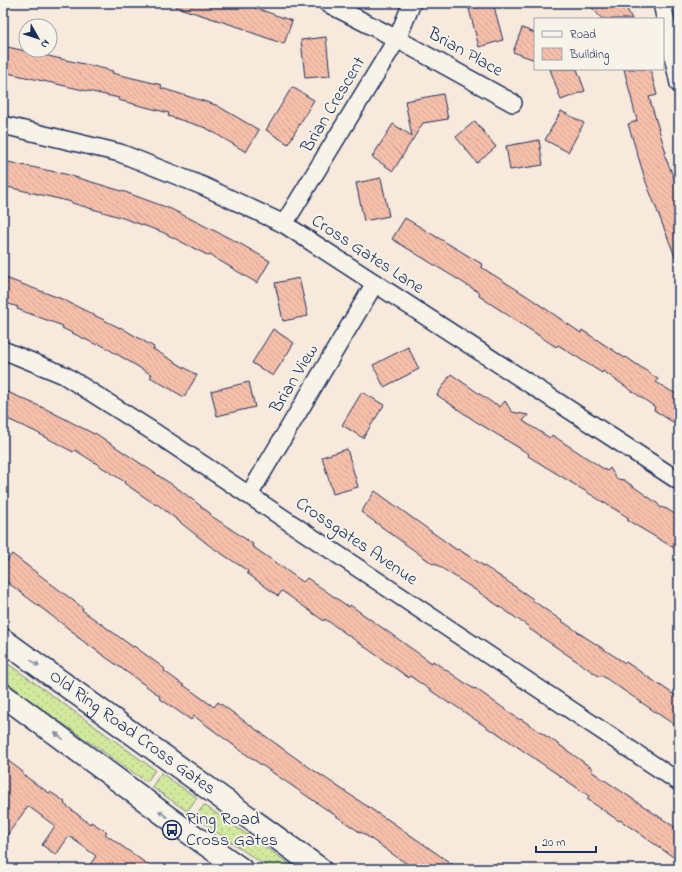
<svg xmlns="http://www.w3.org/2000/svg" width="682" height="872" font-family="'Indie Flower',sans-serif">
  <defs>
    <pattern id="grass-dots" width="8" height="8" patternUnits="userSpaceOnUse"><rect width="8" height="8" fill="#d2e89d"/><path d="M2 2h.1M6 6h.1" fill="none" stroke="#b4c78a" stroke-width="1.8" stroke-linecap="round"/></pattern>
    <pattern id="building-back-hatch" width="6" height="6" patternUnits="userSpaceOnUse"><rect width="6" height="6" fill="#f6bfaa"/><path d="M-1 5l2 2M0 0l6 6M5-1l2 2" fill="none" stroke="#d2a495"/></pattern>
  </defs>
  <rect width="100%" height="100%" fill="#f7e9dc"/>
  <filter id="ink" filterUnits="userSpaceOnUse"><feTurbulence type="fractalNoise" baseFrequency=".025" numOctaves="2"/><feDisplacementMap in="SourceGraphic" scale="8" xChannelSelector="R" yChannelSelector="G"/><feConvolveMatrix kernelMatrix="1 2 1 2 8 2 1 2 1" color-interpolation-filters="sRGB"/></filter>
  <g filter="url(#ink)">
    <g fill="url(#grass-dots)" stroke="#768c7e">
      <polygon points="3,660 155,770 147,782 56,719 3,680"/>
      <polygon points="161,773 197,798 187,811 152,787"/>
      <polygon points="204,805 297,869 270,869 195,817"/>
    </g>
    <g fill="url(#building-back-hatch)" stroke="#1b2f5e">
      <polygon points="177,3 242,3 292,21 284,44 247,31 248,30 176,7"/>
      <polygon points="493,3 503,40 479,47 469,9"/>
      <polygon points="588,3 624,3 632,19 602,19"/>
      <polygon points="522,28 535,33 535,60 513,52"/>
      <polygon points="326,37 330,76 305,78 301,40"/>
      <polygon points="3,46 93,66 113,71 112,73 162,85 161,88 216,105 259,130 246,152 206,128 168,116 169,113 118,100 119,98 3,72"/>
      <polygon points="550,69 577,69 585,91 561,100"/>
      <polygon points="624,69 650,69 657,95 649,97 666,153 664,154 679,190 679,264 678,264 646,182 628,124 637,121"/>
      <polygon points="292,87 314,100 288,144 266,130"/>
      <polygon points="443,94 448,119 423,123 393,171 372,157 393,124 412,136 405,101"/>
      <polygon points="561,111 584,123 568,152 545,140"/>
      <polygon points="475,121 496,147 477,163 456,137"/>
      <polygon points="539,140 543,165 510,170 506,146"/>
      <polygon points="3,161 65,174 125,192 171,209 239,243 270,261 257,283 210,255 209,256 162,232 120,217 72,203 72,202 3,186"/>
      <polygon points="381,178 389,216 364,221 356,183"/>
      <polygon points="405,218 482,264 481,267 527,296 581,333 582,330 625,358 626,357 658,379 656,382 679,396 679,426 654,410 655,407 603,371 602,373 558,345 556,347 479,296 480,293 392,239"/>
      <polygon points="3,277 62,299 120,328 120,327 154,347 153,349 197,375 184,397 150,377 152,375 98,343 97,345 62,328 63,326 17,309 18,307 3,302"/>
      <polygon points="299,278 308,316 283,321 275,283"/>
      <polygon points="273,329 294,343 273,376 252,363"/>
      <polygon points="408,347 419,369 384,387 373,365"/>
      <polygon points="451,374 494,404 495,403 500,407 505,401 512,412 528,415 523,421 550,438 552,435 607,471 610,468 617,479 624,480 657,503 660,507 667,509 679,517 679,551 627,520 629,518 528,456 529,454 475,421 437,395"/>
      <polygon points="249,382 255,407 217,416 211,391"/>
      <polygon points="3,390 46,409 94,434 95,433 180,490 211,514 210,515 253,544 252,546 303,582 307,578 349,607 350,605 432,663 433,661 474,689 475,688 520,720 521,719 561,746 593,769 591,771 679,830 679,861 620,820 619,821 587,799 589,796 493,730 492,731 451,703 450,704 410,676 409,678 325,619 324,621 282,591 278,596 247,573 248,571 210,546 157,504 156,505 124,483 125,482 75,450 73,452 36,432 3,417"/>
      <polygon points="362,392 384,405 363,438 342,425"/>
      <polygon points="347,449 358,487 333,494 322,457"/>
      <polygon points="375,491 457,550 458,549 501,577 533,599 532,600 582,635 625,663 626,662 679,698 679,728 601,675 600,677 528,628 529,627 477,591 434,563 433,564 361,512"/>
      <polygon points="12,554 83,608 82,610 133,647 134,646 165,669 164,671 214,707 218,702 300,761 386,819 386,818 459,869 414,869 361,832 361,833 244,753 194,716 191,720 159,698 160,696 135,678 76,636 77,635 3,579 3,566"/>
      <polygon points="3,757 23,772 22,774 49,793 50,792 58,797 65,802 64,804 90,824 91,822 107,832 105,834 154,869 87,869 96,856 69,836 56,855 42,845 55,826 28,806 3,841"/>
    </g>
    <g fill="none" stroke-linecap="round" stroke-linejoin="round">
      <defs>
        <g id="minor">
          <polyline points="327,3 397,39 513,103"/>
          <polyline points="662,3 679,84"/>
          <polyline points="3,125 120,153 203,186 284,224 679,481"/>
          <polyline points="284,224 397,39 412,3"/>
          <polyline points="3,350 64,375 157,434 679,782"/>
          <polyline points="249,495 375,283"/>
        </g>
        <g id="secondary">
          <path id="s1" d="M 3,640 L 320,869"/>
          <polyline points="3,695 181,827 241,869"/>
        </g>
      </defs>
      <use href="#minor" stroke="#1b2f5e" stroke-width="20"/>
      <use href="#secondary" stroke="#1b2f5e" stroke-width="25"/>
      <use href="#minor" stroke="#f7f3e8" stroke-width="17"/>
      <use href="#secondary" stroke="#f7f3e8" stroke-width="22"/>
    </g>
    <defs><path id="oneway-solid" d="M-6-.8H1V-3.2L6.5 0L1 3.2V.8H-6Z"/></defs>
    <g fill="#8991a3">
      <use href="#oneway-solid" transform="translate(35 663) rotate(36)"/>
      <use href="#oneway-solid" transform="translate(59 736) rotate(-143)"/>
      <use href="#oneway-solid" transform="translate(163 814) rotate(-143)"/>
    </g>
  </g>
  <defs>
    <symbol id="bus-ring" viewBox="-11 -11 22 22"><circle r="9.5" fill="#f7f3e8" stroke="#1b2f5e" stroke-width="1.5"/><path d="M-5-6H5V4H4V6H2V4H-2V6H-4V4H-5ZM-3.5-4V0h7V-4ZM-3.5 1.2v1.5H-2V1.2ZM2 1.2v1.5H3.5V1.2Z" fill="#1b2f5e"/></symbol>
  </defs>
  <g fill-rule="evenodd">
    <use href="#bus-ring" x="161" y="819" width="22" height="22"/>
  </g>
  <g text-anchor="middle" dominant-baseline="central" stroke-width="4" stroke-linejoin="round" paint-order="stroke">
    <g font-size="18" fill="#1b2f5e" stroke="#f7f3e8">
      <text transform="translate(465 53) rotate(29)">Brian Place</text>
      <text transform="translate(334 105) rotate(-59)">Brian Crescent</text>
      <text transform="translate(367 255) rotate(33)">Cross Gates Lane</text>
      <text transform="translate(295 379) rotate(-59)">Brian View</text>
      <text transform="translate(356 542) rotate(34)">Crossgates Avenue</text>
      <text stroke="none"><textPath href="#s1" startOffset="159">Old Ring Road Cross Gates</textPath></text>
    </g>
    <g font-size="18" fill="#1b2f5e" stroke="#f7f3e8" text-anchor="start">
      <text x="186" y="820">Ring Road<tspan x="186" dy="21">Cross Gates</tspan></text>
    </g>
  </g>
  <rect width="682" height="872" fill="none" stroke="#f7f3e8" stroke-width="16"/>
  <rect x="8" y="8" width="666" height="856" fill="none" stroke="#1b2f5e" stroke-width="1.5" filter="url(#ink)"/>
  <rect x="534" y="18" width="130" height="52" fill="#f7f3e8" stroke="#9fa5b1"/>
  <rect x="542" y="31" width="20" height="6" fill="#f7f3e8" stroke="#9fa5b1"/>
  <text x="570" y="38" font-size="12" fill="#1b2f5e">Road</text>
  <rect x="542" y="48" width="20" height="12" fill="url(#building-back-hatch)" stroke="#9fa5b1"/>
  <text x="570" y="58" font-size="12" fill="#1b2f5e">Building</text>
  <g transform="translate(38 38) rotate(129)"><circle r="19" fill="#f7f3e8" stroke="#9fa5b1"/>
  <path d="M0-3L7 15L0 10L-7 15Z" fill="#1b2f5e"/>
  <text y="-6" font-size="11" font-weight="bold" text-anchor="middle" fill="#1b2f5e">N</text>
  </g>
  <path d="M536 846v6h60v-6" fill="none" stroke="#1b2f5e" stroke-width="2"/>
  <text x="542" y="846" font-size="12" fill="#1b2f5e" stroke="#f7f3e8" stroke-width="3" paint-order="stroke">20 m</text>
</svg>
